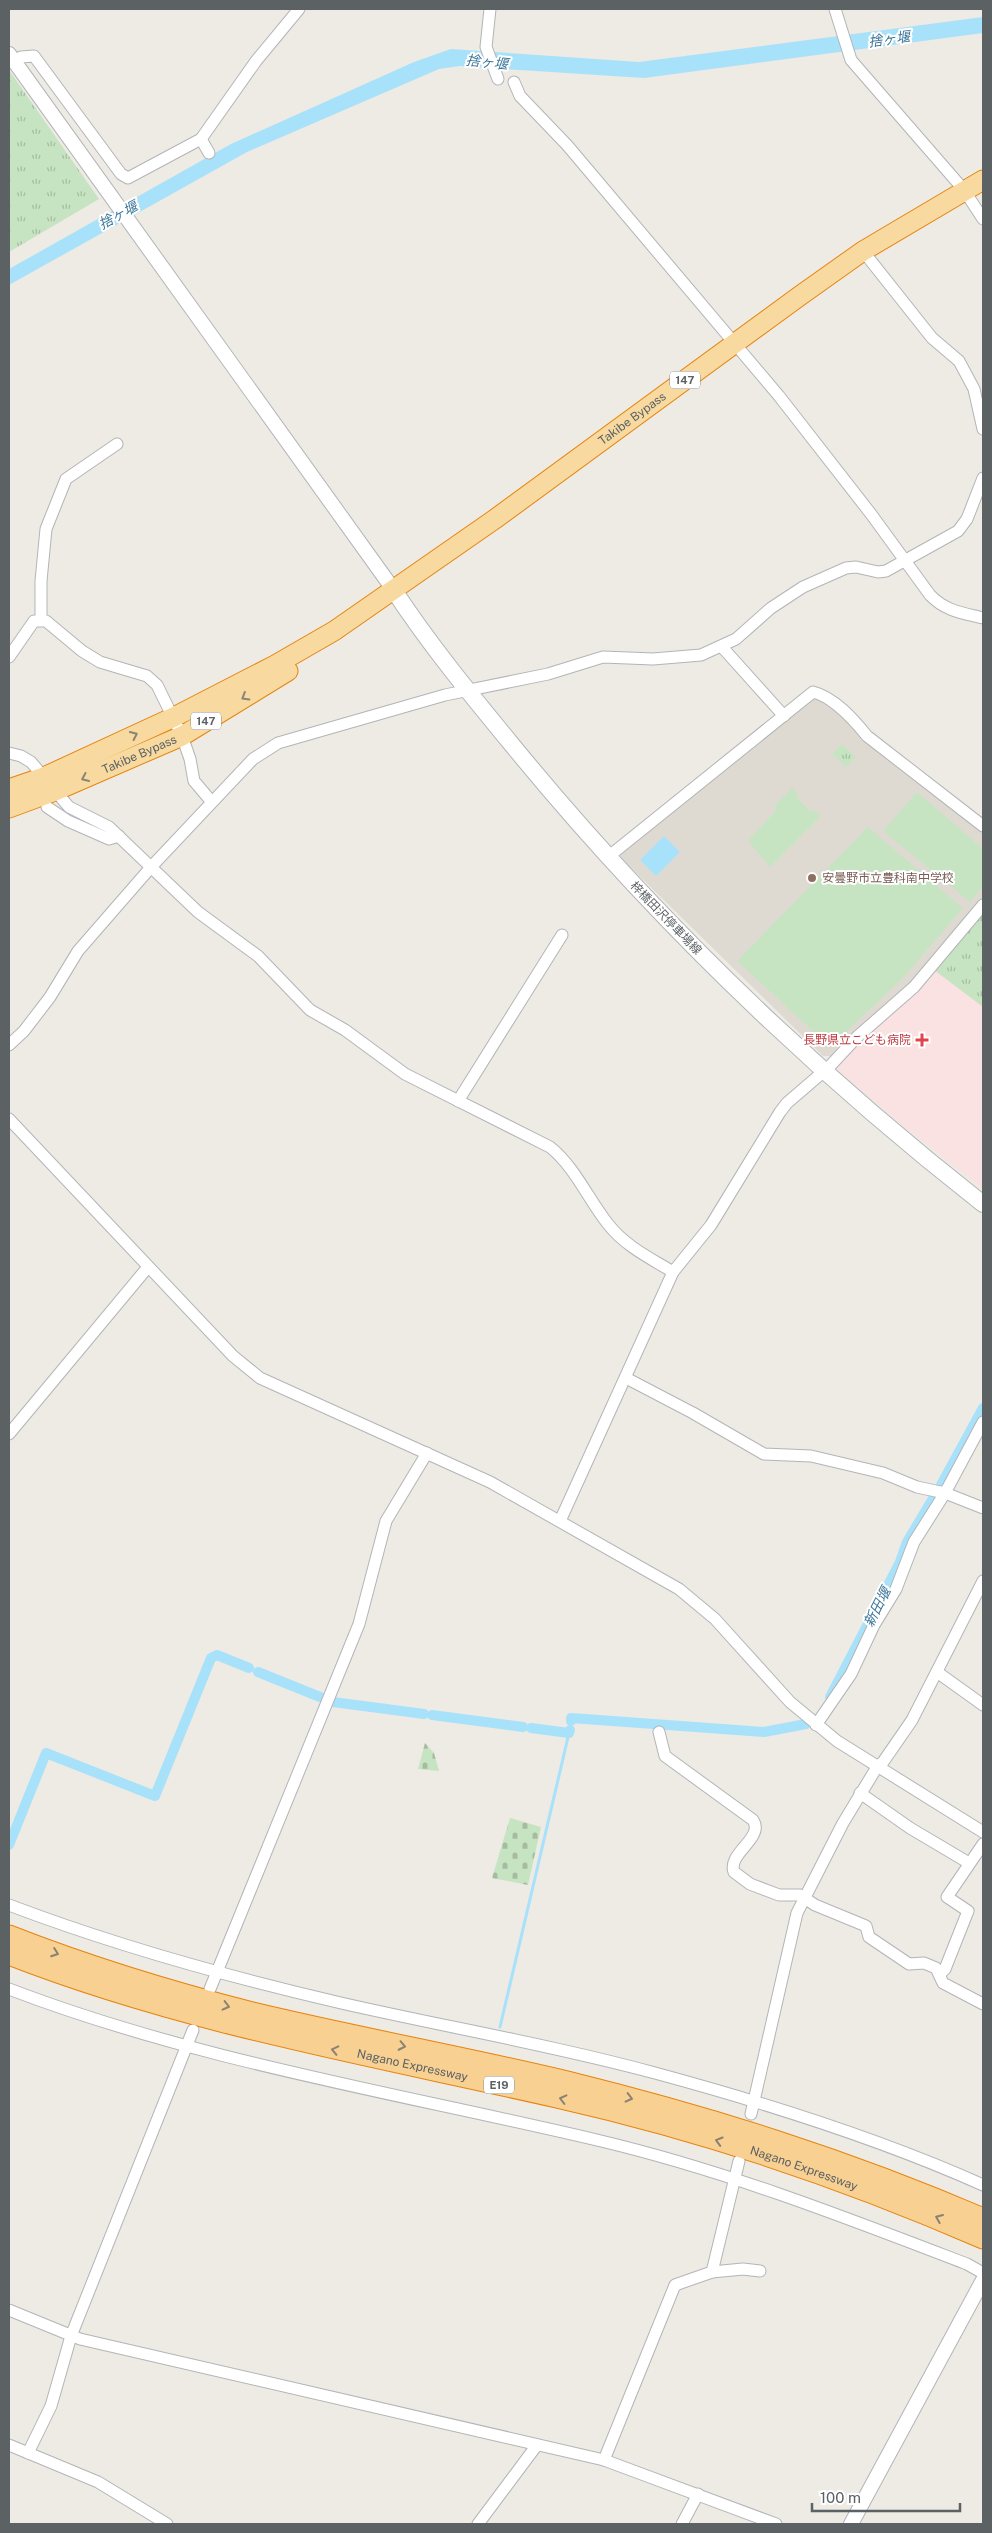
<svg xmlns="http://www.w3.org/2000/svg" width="992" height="2533" font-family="'Public Sans','Noto Sans JP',sans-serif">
  <defs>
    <pattern id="grass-tufts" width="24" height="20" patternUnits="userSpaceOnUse" patternTransform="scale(1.25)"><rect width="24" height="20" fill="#c7e4c2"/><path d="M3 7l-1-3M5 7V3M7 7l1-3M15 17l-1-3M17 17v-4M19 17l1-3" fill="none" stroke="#a5bca1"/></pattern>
    <pattern id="cemetery-stones" width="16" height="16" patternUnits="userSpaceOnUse" patternTransform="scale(1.25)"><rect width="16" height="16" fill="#c7e4c2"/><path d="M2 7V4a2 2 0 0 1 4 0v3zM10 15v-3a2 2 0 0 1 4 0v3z" fill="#a5bca1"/></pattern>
  </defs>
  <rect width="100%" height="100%" fill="#eeeae4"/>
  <polygon fill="#dedad2" points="819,698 983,830 983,899 909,987 844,1040 831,1056 823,1056 730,965 621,858 620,852 812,699"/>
  <polygon fill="#fae1e2" points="983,911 983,1189 891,1116 835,1067"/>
  <g fill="url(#grass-tufts)">
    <polygon points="9,70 99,199 9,252"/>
    <polygon points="842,744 856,757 846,767 832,754"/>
    <polygon points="983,913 983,1007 934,970"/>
  </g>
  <g fill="url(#cemetery-stones)">
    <polygon points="425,1743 434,1753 439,1771 418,1769"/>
    <polygon points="510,1818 541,1827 528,1885 492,1878"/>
  </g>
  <g fill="#c7e4c2">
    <polygon points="792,788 799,795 797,798 811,812 814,810 821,816 770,867 748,841 777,809 774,806"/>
    <polygon points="917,792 983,849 983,886 970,902 883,831"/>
    <polygon points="868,827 963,908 904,977 830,1047 737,961"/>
  </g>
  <g fill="#a8e2fa">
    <polygon points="983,17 983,33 644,78 460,66 439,69 247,152 9,285 9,269 231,144 414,62 451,49 639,62"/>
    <polygon points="664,836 680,852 656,876 640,860"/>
  </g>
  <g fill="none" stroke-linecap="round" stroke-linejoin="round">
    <polyline stroke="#a8e2fa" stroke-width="3" points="500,2027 569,1733"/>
    <g stroke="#a8e2fa" stroke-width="10">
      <polyline points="941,1485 983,1408"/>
      <polyline points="258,1672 320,1697"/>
      <polyline points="830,1697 900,1562 907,1542 935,1495"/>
      <polyline points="333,1702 424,1714"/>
      <polyline points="432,1715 523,1727"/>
      <polyline points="571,1721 571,1718 764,1732 806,1724"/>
      <polyline points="531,1728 569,1733 570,1730"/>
      <polyline points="9,1845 46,1753 155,1796 211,1658 217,1655 249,1668"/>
    </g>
    <defs>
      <g id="minor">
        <polyline points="490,9 486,47 498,79"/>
        <polyline points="835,9 851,60 964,190 983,219"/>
        <polyline points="14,61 21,57 34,56 121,174 128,178 201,139 256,61 299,9"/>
        <path d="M 514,82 L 520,96 L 567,145 L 779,396 L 871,514 L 930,595 C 945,611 963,613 983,618"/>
        <polyline points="201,139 209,153"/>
        <polyline points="863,251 932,338 959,361 974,389 983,429"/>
        <polyline points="41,620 41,581 46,529 66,479 117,444"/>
        <polyline points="722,647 784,716"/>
        <polyline points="9,657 34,621 46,621 82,651 100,662 147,676 157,685 182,736 190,759 194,781 211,801"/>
        <path d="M 9,753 L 21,756 L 31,762 L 69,807 L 109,827 L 198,912 L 258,956 L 310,1010 L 345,1030 L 405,1074 L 550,1147 C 575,1167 588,1199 608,1224 C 625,1246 650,1258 673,1272"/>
        <polyline points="47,807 68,821 109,839 119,836"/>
        <path d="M 608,857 L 813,692 C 834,697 854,720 867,736 L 983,826"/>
        <polyline points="9,1045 24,1031 50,997 78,951 152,866 253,759 278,743 445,695 548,674 603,657 653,659 701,655 736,639 771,608 803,587 846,568 856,567 878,572 886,571 958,531 967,519 983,478"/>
        <polyline points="458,1101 562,935"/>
        <polyline points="9,1119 233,1356 260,1378 490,1482 679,1589 715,1619 790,1702 837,1741 983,1832"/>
        <polyline points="626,1378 693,1413 764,1454 811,1456 883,1473 917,1487 945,1493 983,1508"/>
        <polyline points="9,1434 148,1267"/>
        <polyline points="560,1521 673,1272 711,1225 780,1112 787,1103 830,1066 857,1037 914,987 983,905"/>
        <polyline points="937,1672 983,1705"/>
        <polyline points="816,1725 851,1674 874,1625 896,1589 914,1542 945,1493 983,1422"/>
        <path d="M 659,1732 L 665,1756 L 753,1820 C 765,1838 727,1853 734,1872 L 750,1884 L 779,1895 L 800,1895 L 815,1905 L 866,1926 L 869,1937 L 909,1964 L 924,1963 L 936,1968 L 943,1983 L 983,2004"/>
        <polyline points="860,1793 910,1828 969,1863"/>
        <path d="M 9,1905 C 117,1946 229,1977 341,2003 C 446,2027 552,2045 655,2073 C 766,2103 878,2138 983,2185"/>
        <polyline points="940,1974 945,1969 968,1911 947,1897 983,1844"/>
        <path d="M 9,1989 C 200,2062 403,2094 601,2141 C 727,2171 847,2218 967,2264 L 983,2273"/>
        <polyline points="210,1989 359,1624 386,1521 427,1453"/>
        <polyline points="751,2114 797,1913 843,1823 877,1767 883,1762 912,1720 983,1581"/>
        <polyline points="712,2272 743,2269 760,2271"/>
        <polyline points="9,2310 80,2339 604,2460 776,2524"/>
        <polyline points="9,2445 98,2482 167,2524"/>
        <polyline points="28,2453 51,2406 71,2336 193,2030"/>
        <polyline points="604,2460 675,2285 712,2272 739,2161"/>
        <polyline points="478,2524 537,2445"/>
        <polyline points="682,2524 698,2494"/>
      </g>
      <g id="tertiary">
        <polyline points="9,54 393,589"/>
        <polyline points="851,2524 983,2280"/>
      </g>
      <path id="secondary" d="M 393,589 C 429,644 471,695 513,746 C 652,916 810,1068 983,1204"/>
      <g id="trunk">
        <path id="s1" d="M 9,789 L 44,777 L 174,717 L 275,665 L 334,631 L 495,519 L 801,295 L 863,251 L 983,180"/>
        <path id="s2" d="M 9,808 L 55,791 L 182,736 L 288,671"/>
      </g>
      <g id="motorway">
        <path d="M 9,1936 C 88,1967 170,1992 252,2013 C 356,2038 462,2057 567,2082 C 712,2118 846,2160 983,2219"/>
        <path id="s3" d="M 9,1954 C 186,2023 372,2055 557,2097 C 703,2130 846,2178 983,2238"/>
      </g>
    </defs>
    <use href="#minor" stroke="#b2b5b8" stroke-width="13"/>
    <use href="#tertiary" stroke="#b2b5b8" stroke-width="16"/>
    <use href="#secondary" stroke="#b1b5b8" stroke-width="18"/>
    <use href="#trunk" stroke="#e5840d" stroke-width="21"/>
    <use href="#motorway" stroke="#e5840d" stroke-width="23"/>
    <use href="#minor" stroke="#fff" stroke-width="11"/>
    <use href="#tertiary" stroke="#fff" stroke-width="14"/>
    <use href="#secondary" stroke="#fff" stroke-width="16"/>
    <use href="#trunk" stroke="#f8daa0" stroke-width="19"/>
    <use href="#motorway" stroke="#f7d092" stroke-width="21"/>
  </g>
  <defs><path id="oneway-chevron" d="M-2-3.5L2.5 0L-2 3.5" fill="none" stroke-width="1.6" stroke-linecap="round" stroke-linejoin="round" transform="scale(1.25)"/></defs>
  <g stroke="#8b8576">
    <use href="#oneway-chevron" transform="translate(245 697) rotate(149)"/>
    <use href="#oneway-chevron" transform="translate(134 735) rotate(-25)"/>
    <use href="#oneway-chevron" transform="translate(85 778) rotate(156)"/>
  </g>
  <g stroke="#8a8272">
    <use href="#oneway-chevron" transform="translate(55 1953) rotate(20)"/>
    <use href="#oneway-chevron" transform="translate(226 2006) rotate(14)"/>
    <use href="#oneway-chevron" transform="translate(402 2046) rotate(12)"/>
    <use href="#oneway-chevron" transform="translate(335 2050) rotate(-167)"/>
    <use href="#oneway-chevron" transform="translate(629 2098) rotate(14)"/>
    <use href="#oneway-chevron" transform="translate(563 2099) rotate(-166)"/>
    <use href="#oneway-chevron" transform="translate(719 2141) rotate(-164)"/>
    <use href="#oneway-chevron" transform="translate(939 2218) rotate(-157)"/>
  </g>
  <circle fill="#8d6e63" stroke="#fff" stroke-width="2" cx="812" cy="878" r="5"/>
  <path fill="#e0444e" stroke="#fff" stroke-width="2" d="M919.5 1032.5h5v5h5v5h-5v5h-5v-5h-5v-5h5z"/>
  <g text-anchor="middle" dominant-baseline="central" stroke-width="4" stroke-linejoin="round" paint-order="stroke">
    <g fill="#fff" stroke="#8d9092" stroke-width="1">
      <rect x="670" y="371.5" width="30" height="17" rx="4"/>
      <rect x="191" y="712.5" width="30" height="17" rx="4"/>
      <rect x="484" y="2076.5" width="30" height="17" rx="4"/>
    </g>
    <g font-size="11" font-weight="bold" fill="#5c6164">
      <text x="685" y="380">147</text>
      <text x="206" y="721">147</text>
      <text x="499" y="2085">E19</text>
    </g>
    <g font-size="12" fill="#5c6164" stroke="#fff">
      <text stroke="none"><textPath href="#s1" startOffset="728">Takibe Bypass</textPath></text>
      <text stroke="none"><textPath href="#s2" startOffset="141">Takibe Bypass</textPath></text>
      <text transform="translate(666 918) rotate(46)">梓橋田沢停車場線</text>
      <text stroke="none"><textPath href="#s3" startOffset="419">Nagano Expressway</textPath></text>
      <text stroke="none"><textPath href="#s3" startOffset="824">Nagano Expressway</textPath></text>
    </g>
    <g font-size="12" fill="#785e54" stroke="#fff" text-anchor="start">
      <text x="822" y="878">安曇野市立豊科南中学校</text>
    </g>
    <g font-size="12" fill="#be3a42" stroke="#fff" text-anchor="end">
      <text x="911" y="1040">長野県立こども病院</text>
    </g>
    <g font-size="14" font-style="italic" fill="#3f789b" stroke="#fff">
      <text transform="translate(889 39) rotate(-8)">捨ヶ堰</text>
      <text transform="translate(487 62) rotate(6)">捨ヶ堰</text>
      <text transform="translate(118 215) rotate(-29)">捨ヶ堰</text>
      <text transform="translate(877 1607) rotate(-63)">新田堰</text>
    </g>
  </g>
  <rect width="992" height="2533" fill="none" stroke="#5c6164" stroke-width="20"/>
  <path d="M812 2503v8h148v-8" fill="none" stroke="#5c6164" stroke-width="2.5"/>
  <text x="820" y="2503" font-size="15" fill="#5c6164" stroke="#ffffff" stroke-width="4" paint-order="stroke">100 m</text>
</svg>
